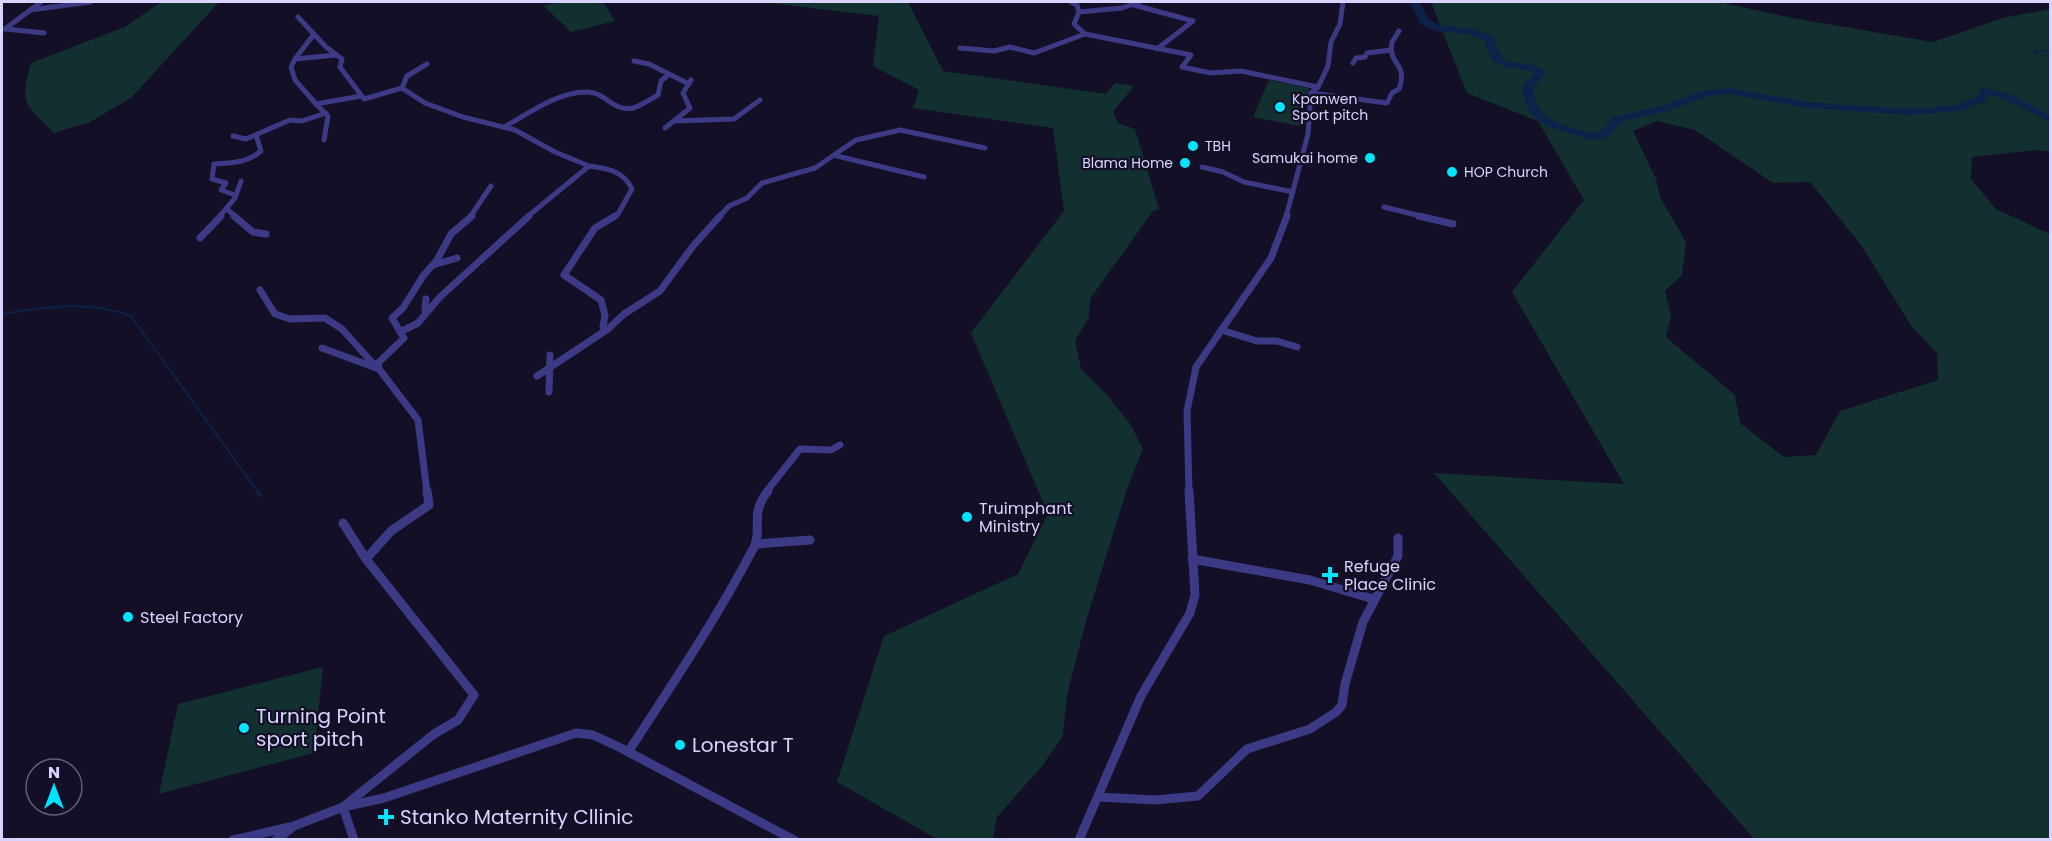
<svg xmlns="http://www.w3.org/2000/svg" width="2052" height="841" font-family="Poppins,sans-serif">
  <rect width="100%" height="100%" fill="#130f26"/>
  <g fill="#12302f" fill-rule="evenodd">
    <path d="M 161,2 L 219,2 L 131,98 L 90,122 L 54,133 C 25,103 19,105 31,63 L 125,27 Z"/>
    <polygon points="559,2 603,2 615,21 571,32 544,6"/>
    <polygon points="760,2 908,2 943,71 1106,94 1115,83 1134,86 1113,112 1118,123 1135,129 1159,209 1153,211 1090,299 1089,318 1075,340 1081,369 1106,394 1131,425 1143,449 1127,489 1086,621 1067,695 1063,736 1042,766 997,817 993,839 937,839 837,782 884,636 1018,574 1048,514 971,333 1064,211 1053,128 913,108 919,90 873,66 879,16"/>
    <path d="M 1431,2 L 1719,2 L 1797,19 L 1933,42 L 2003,18 L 2050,9 L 2050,152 L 2037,150 L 1972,157 L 1971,179 L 1996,209 L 2050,234 L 2050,839 L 1754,839 L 1434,473 L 1624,484 L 1512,292 L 1584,200 L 1538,121 L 1467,93 ZM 1657,121 L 1695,130 L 1773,183 L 1810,182 L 1861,245 L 1912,327 L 1937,353 L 1938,380 L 1840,411 L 1816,455 L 1784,457 L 1740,423 L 1735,395 L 1666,337 L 1671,315 L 1665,291 L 1682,275 L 1686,242 L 1660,197 L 1656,179 L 1633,131 Z"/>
    <polygon points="1269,80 1309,88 1299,126 1253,117"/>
    <polygon points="323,667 314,753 159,794 178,704"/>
  </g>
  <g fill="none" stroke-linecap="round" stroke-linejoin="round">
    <polyline stroke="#0c2248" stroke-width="1.5" points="2036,56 2034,52 2050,50"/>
    <path stroke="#0c2248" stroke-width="2" d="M 2,314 C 46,307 88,300 131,316 L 258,492"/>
    <polyline stroke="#0c2248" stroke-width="3" points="257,491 261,496"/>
    <path fill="#0c2248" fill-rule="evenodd" d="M 1410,2 L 1420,2 L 1428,19 L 1441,26 L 1471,28 L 1494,37 L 1498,51 L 1506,61 C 1520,64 1535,62 1546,72 L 1533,88 C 1537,124 1564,125 1594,133 L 1605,128 L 1613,117 L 1664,105 L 1702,91 L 1729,88 L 1807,102 L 1911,109 L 1957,105 L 1976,97 L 1980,89 L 1984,88 L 2010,94 L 2050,115 L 2050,122 L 2002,98 L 1988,95 L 1985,101 L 1959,111 L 1911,115 L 1807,108 L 1729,94 L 1708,96 L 1671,110 L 1621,122 C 1615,130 1606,140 1595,140 C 1588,140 1579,136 1572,134 C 1543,127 1525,119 1522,87 L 1534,73 C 1509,62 1493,76 1485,41 L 1469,34 L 1435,31 L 1420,23 Z"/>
    <g stroke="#3d3a85" stroke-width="5">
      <polyline points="1071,2 1077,5 1079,12"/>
      <polyline points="1139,2 1122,8 1079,12 1074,24 1085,34 1191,55 1182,67 1211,73 1241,71 1318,87"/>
      <polyline points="1134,5 1193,21 1157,49"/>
      <polyline points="30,10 90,2"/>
      <polyline points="298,17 326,47 342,59 340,67 364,99 402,88 425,103 463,117 515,130 555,152 589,166 527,217"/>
      <polyline points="5,29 41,2"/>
      <polyline points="6,29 44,33"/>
      <polyline points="314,34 295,59 336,55"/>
      <polyline points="960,48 994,51 1010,47 1034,53 1085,34"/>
      <polyline points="295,59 291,67 295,80 316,104"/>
      <polyline points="634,61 649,64 689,84"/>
      <polyline points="1353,63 1356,58 1365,57 1367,53 1391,50 1392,42 1399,31"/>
      <polyline points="402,88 407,76 427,64"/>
      <path d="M 1311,93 L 1387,103 L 1392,93 L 1399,89 C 1407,66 1394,67 1391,50"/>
      <polyline points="674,121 734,119 760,100"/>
      <path d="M 504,127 C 528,114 557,92 586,92 C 605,91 612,112 633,108 C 641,106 651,99 658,95 L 661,81 L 668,75"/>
      <polyline points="665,128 690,108 683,93 691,80"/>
      <polyline points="233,136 246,139 290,120 302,121 326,113"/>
      <polyline points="324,140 328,116 316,104 361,96"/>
      <polyline points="837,156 924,177"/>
      <path d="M 589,166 C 608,169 623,170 632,189 L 618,214 L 613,217"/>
      <polyline points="1202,167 1223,172 1244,182 1293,192"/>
      <path d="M 235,195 L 221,190 L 226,183 L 212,179 L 214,164 C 232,163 247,163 261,151 L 256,135"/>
      <polyline points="1384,207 1425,217"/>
      <polyline points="228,210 236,217"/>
      <polyline points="219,217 235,198 241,181"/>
      <polyline points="470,217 491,186"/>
      <polyline points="719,217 729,206 747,198 762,183 815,168 856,140 900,130 985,148"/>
      <polyline points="1286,217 1308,134 1311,93 1318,87 1328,66 1331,42 1340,24 1343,2"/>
    </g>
    <g stroke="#3d3a85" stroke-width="7">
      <polyline points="234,216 253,232 266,234"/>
      <polyline points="1419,216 1453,224"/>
      <polyline points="200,238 221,216"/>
      <polyline points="433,265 457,258"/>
      <polyline points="260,290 275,314 290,319 325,318 342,329 377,368"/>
      <polyline points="425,311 426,299"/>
      <polyline points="608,329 624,314 660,291 693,246 720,216"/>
      <polyline points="1221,330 1257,341 1277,341 1297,347"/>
      <polyline points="400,332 418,323 440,297 529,216"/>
      <polyline points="322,348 379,369 418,420 427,492"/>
      <polyline points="379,369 378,363 404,338 392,318 403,308 423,276 437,260 451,234 472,216"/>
      <polyline points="537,376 608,329 603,327 605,315 601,300 564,275 595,228 615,216"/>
      <polyline points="549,392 550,355"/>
      <polyline points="766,492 800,449 831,450 840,445"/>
      <polyline points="1189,492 1187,411 1196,367 1271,258 1287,216"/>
    </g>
    <g stroke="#3d3a85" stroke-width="9">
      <polyline points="756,544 810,540"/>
      <polyline points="366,559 391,531 429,505 427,491"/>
      <polyline points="1192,559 1310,580 1373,599"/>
      <path d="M 628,752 C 672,685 717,618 754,547 C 763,529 749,514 768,491"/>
      <polyline points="1098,797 1155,800 1198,796 1247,749 1310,729 1336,712 1342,705 1345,684 1363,622 1398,556 1398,538"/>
      <polyline points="233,840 290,827"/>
      <polyline points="276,840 294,826 343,807 434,734 458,720 474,695 366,559 343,523"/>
      <polyline points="354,840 343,807 384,798 576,733 593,735 621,748 794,840"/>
      <polyline points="1079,840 1141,696 1190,613 1195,595 1189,491"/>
    </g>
  </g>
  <g fill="#00e5ff" stroke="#130f26" stroke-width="2">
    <circle cx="1280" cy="107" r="6"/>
    <circle cx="1193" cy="146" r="6"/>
    <circle cx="1370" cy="158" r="6"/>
    <circle cx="1185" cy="163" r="6"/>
    <circle cx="1452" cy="172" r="6"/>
    <circle cx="967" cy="517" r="6"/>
    <path d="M1327 566h6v6h6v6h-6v6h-6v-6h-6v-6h6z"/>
    <circle cx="128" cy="617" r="6"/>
    <circle cx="244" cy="728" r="6"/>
    <circle cx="680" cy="745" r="6"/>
    <path d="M383 808h6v6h6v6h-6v6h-6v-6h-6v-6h6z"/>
  </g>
  <g text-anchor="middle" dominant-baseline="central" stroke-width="4.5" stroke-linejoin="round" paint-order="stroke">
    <g font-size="14" fill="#d9d4ff" stroke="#130f26" text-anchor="start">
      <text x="1292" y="99">Kpanwen<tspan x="1292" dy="16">Sport pitch</tspan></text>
      <text x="1205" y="146">TBH</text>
      <text x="1358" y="158" text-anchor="end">Samukai home</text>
      <text x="1173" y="163" text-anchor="end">Blama Home</text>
      <text x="1464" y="172">HOP Church</text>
    </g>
    <g font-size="16" fill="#d9d4ff" stroke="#130f26" text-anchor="start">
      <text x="979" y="508">Truimphant<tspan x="979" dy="18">Ministry</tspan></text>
      <text x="1344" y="566">Refuge<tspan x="1344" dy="18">Place Clinic</tspan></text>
      <text x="140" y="617">Steel Factory</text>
    </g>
    <g font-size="20" fill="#d9d4ff" stroke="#130f26" text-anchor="start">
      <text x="256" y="716">Turning Point<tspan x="256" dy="23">sport pitch</tspan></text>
      <text x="692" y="745">Lonestar T</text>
      <text x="400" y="817">Stanko Maternity Cllinic</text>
    </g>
  </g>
  <rect width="2052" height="841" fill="none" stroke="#d9d4ff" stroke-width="6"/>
  <g transform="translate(54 787)"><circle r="28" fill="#130f26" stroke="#625e7d" stroke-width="1.5"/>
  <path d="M0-4.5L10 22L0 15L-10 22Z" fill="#00e5ff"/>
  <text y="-9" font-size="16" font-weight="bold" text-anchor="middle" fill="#d9d4ff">N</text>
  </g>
</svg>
